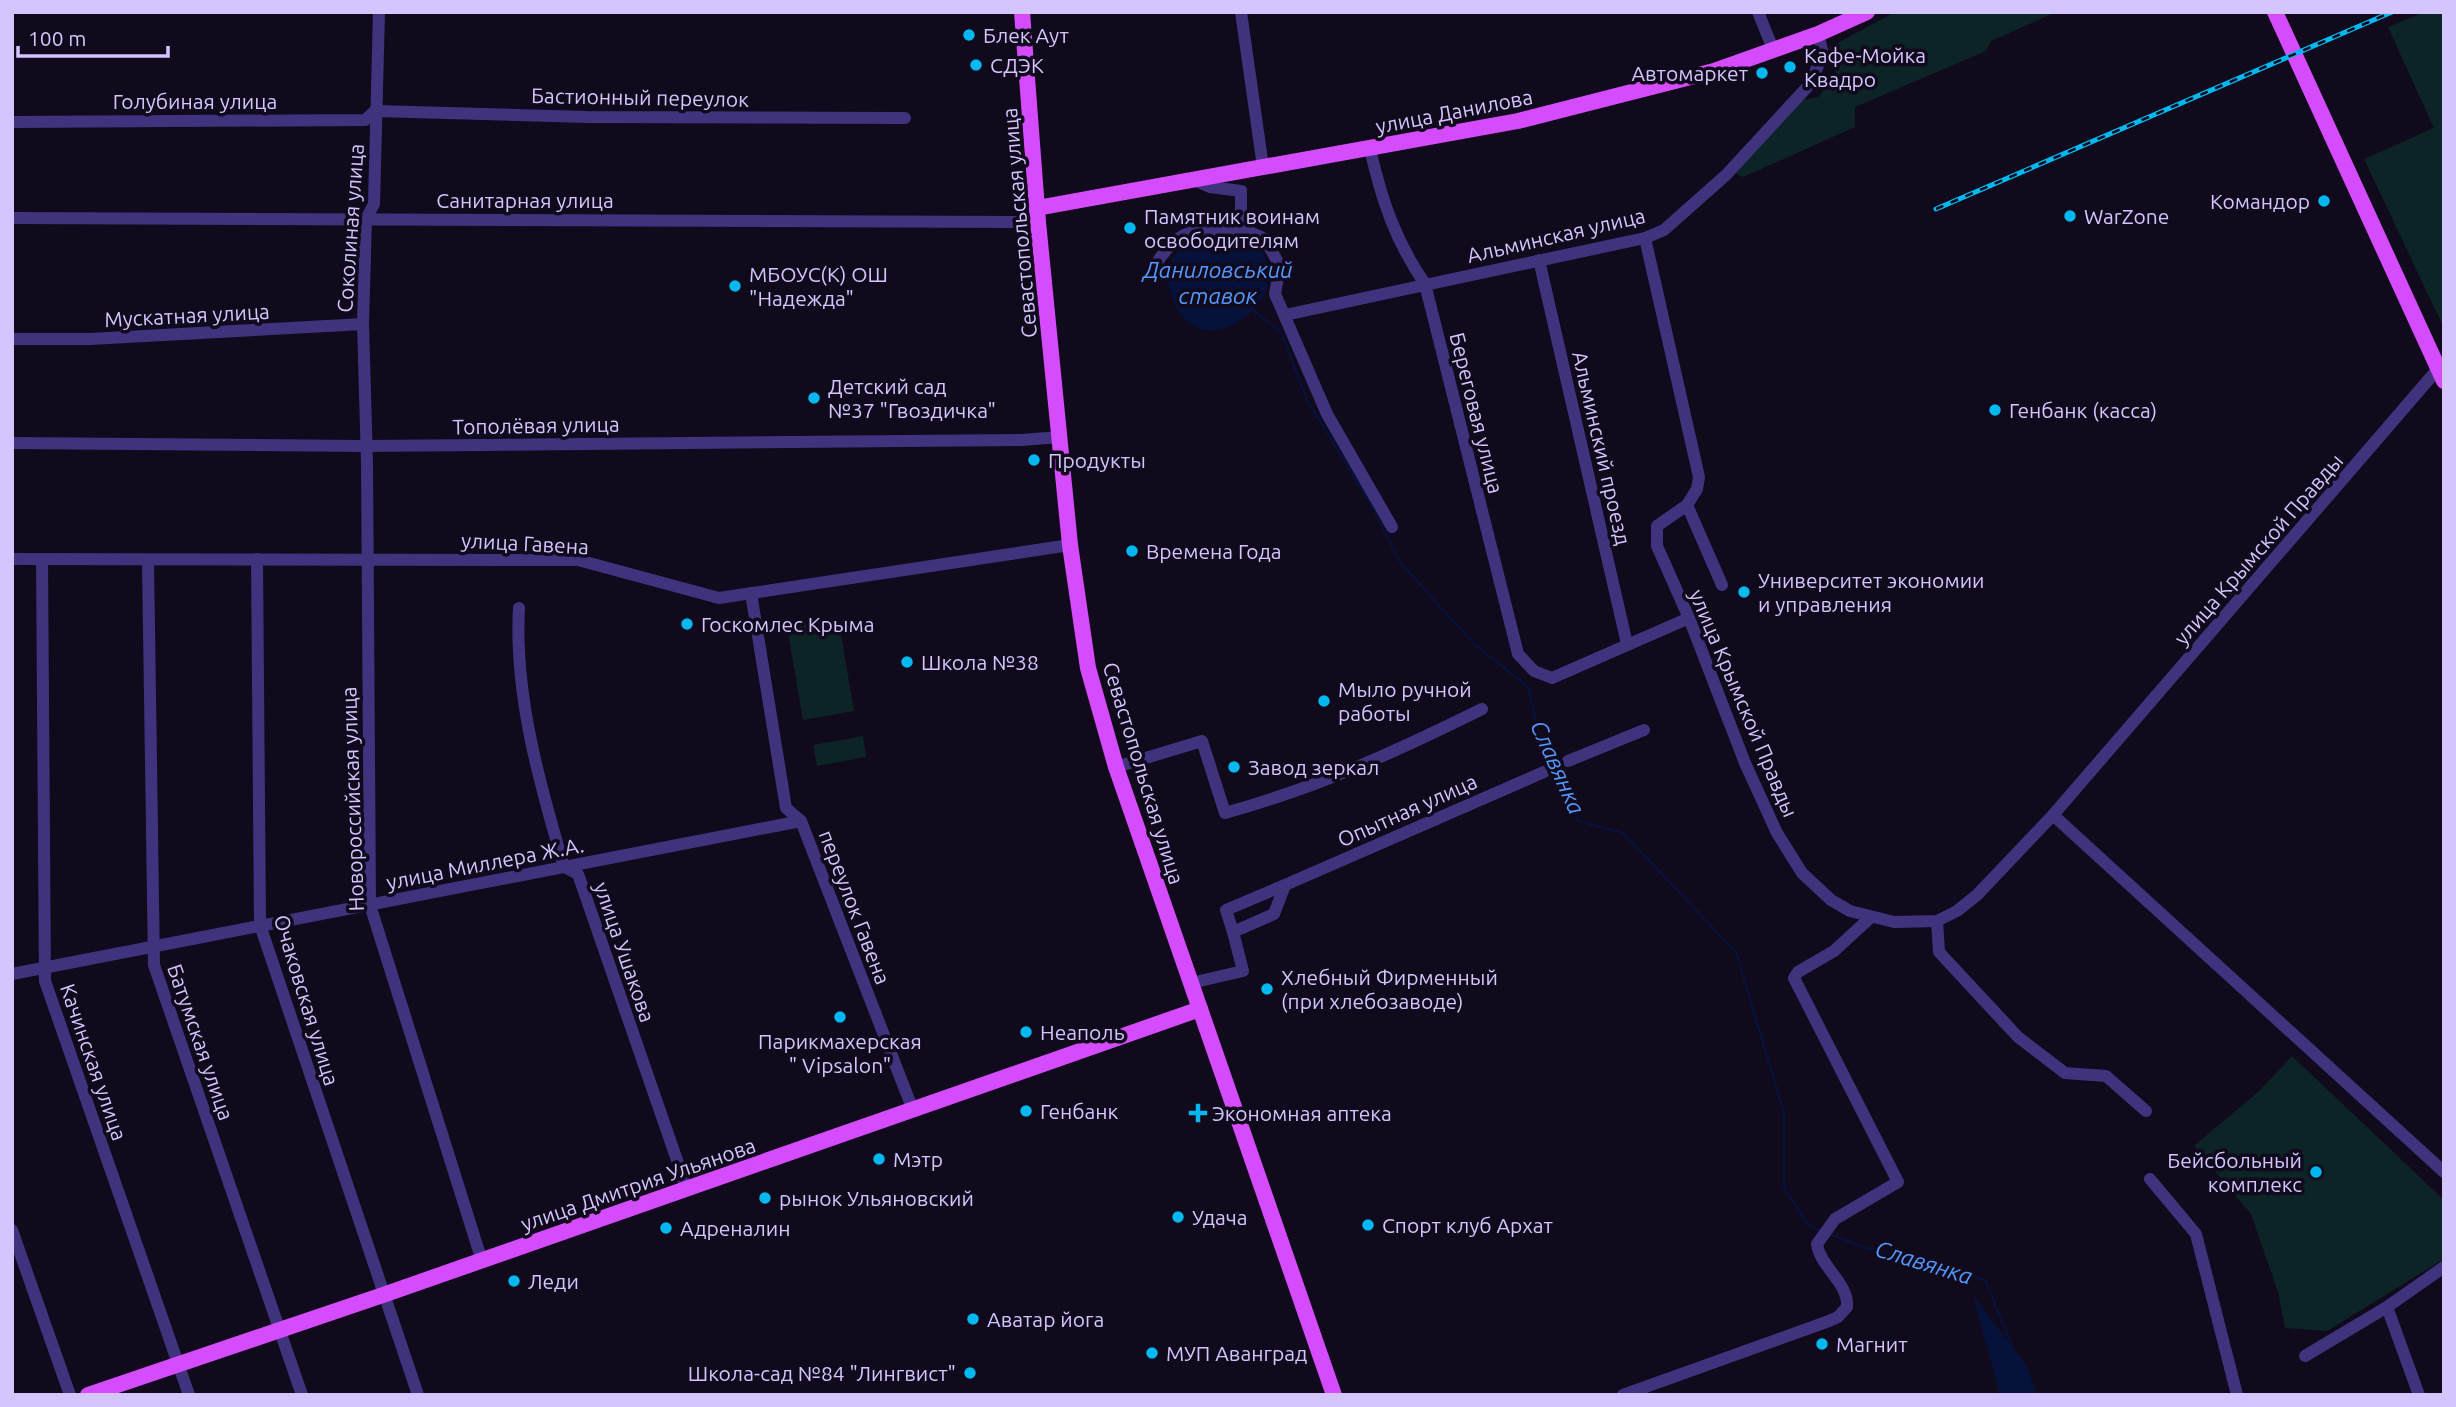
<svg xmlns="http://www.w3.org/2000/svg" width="2456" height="1407" font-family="Ubuntu,sans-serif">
  <rect width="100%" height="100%" fill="#100a1c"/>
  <g fill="#0d2426">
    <polygon points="1895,12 2054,13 1991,41 1986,51 1855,107 1855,127 1743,177 1736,174 1746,157 1797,101 1819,97 1841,61 1828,55 1830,47"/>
    <polygon points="2424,12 2444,12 2444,328 2364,159 2434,128 2388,27"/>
    <polygon points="838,617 854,711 803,720 787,626"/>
    <polygon points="863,736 866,757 817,766 813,745"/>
    <polygon points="2292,1056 2444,1200 2444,1259 2327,1331 2285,1328 2278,1292 2251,1214 2194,1146 2259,1091"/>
  </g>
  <g fill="#061239">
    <path d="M 1244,236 C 1310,278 1230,349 1193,326 C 1174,314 1169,290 1166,270 L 1181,246 L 1211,238 Z"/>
    <polygon points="1973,1295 2027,1366 2037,1395 2000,1395"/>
  </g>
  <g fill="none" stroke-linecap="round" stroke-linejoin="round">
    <g stroke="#061239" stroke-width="2.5">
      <polyline points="1252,309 1281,332 1307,400 1369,501 1400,562 1474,644 1528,687 1540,738 1578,821 1623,833 1736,952 1784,1113 1784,1187 1808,1225 1819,1230"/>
      <polyline points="1830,1234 1860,1246 1985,1280 2013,1348"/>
    </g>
    <g stroke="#40337e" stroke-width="12">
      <polyline points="379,12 374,204 366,219 363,324 367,463 370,905 482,1261"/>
      <polyline points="1241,12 1263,167"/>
      <polyline points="1758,12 1773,49"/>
      <polyline points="12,122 365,120 375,111 587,117 905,118"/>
      <path d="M 1370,149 C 1382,201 1395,240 1425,284 L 1518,654 L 1534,671 L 1552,678 L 1689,618"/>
      <polyline points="12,218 1038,222"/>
      <polyline points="1241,228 1265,239 1280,266 1275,294 1327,414 1392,527"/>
      <polyline points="1645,238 1699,477 1697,489 1687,505"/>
      <polyline points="1539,260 1627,644"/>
      <path d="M 1156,264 C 1182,223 1197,232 1241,228 L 1241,191 L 1210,187 L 1194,180"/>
      <polyline points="1285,315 1645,238 1664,230 1726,175 1810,84 1823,54 1818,34"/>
      <polyline points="12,339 90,339 363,324"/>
      <polyline points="12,443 364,446 1022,440 1060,437"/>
      <polyline points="12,559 578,560 719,598 1070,545"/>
      <polyline points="42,559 45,981 189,1395"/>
      <polyline points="257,559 260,925 418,1395"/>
      <polyline points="148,561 154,965 302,1395"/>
      <polyline points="1722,585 1687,505 1657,526 1657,546 1689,618 1745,763 1777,833 1802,873 1831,900 1850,911 1894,922 1937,921 1957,911 1977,895 2053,815 2437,370"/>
      <polyline points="751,593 786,808 801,821 913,1110"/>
      <path d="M 519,608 C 514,694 540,785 564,867 L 578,874 L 687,1189"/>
      <polyline points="1568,761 1644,730"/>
      <path d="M 1116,767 L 1202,741 L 1225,813 C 1319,787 1395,752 1482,709"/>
      <polyline points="2053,815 2444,1172"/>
      <polyline points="1937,921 1939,952 2018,1037 2065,1073 2106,1076 2146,1111"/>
      <polyline points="1233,932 1226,910 1285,885"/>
      <polyline points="12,974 801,821"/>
      <polyline points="1191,983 1243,971 1233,932 1274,914 1285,885 1544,772"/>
      <polyline points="2150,1179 2196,1234 2237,1395"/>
      <polyline points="12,1230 70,1395"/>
      <polyline points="2387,1307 2419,1395"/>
      <polyline points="2305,1356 2387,1307 2444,1267"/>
      <path d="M 1623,1395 L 1829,1321 L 1838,1317 L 1847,1307 C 1849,1283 1820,1267 1817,1244 L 1835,1219 L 1898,1182 L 1794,978 L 1798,972 L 1834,951 L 1870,918"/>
    </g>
    <g stroke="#d54cff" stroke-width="16">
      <polyline points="1022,12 1038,222 1070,545 1088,668 1116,767 1334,1395"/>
      <polyline points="2275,12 2444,381"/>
      <polyline points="1037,208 1518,121 1714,71 1818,34 1867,12"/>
      <polyline points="88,1395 383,1295 1200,1009"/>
    </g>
    <defs>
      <polyline id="rail" points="1936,209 2392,12"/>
    </defs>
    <use href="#rail" stroke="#00b7f0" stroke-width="5"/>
    <use href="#rail" stroke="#100a1c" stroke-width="2.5" stroke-dasharray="8" stroke-linecap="butt"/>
  </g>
  <g fill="#00b7f0" stroke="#100a1c" stroke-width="2.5">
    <circle cx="969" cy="35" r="7"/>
    <circle cx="976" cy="65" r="7"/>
    <circle cx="1790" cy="67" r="7"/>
    <circle cx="1762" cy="73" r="7"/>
    <circle cx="2324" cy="201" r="7"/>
    <circle cx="2070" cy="216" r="7"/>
    <circle cx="1130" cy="228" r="7"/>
    <circle cx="735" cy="286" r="7"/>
    <circle cx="814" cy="398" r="7"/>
    <circle cx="1995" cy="410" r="7"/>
    <circle cx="1034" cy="460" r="7"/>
    <circle cx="1132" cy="551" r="7"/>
    <circle cx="1744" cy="592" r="7"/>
    <circle cx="687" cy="624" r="7"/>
    <circle cx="907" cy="662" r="7"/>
    <circle cx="1324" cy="701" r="7"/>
    <circle cx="1234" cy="767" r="7"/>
    <circle cx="1267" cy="989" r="7"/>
    <circle cx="840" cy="1017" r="7"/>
    <circle cx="1026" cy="1032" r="7"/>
    <circle cx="1026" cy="1111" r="7"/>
    <path d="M1194.5 1102.5h7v7h7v7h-7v7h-7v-7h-7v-7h7z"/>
    <circle cx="879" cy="1159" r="7"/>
    <circle cx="2316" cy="1172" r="7"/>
    <circle cx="765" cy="1198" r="7"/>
    <circle cx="1178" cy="1217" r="7"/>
    <circle cx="1368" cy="1225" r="7"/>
    <circle cx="666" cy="1228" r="7"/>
    <circle cx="514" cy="1281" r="7"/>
    <circle cx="973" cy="1319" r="7"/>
    <circle cx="1822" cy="1344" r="7"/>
    <circle cx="1152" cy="1353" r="7"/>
    <circle cx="970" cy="1373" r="7"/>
  </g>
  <g text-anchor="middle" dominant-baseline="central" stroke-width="7" stroke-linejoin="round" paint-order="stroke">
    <g font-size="21" fill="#d4c5ff" stroke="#100a1c" text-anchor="start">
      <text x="983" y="35">Блек Аут</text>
      <text x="1804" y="55">Кафе-Мойка<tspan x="1804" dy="24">Квадро</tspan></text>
      <text x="990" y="65">СДЭК</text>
      <text x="1748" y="73" text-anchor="end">Автомаркет</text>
      <text x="2310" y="201" text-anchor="end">Командор</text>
      <text x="1144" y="216">Памятник воинам<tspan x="1144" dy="24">освободителям</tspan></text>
      <text x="2084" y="216">WarZone</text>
      <text x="749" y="274">МБОУС(К) ОШ<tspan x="749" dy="24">"Надежда"</tspan></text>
      <text x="828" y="386">Детский сад<tspan x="828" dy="24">№37 "Гвоздичка"</tspan></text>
      <text x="2009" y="410">Генбанк (касса)</text>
      <text x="1048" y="460">Продукты</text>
      <text x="1146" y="551">Времена Года</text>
      <text x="1758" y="580">Университет экономии<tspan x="1758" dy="24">и управления</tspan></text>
      <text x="701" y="624">Госкомлес Крыма</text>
      <text x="921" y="662">Школа №38</text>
      <text x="1338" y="689">Мыло ручной<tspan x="1338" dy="24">работы</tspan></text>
      <text x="1248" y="767">Завод зеркал</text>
      <text x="1281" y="977">Хлебный Фирменный<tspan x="1281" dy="24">(при хлебозаводе)</tspan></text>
      <text x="1040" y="1032">Неаполь</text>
      <text x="840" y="1041" text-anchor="middle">Парикмахерская<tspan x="840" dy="24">" Vipsalon"</tspan></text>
      <text x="1040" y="1111">Генбанк</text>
      <text x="1212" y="1113">Экономная аптека</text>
      <text x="893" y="1159">Мэтр</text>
      <text x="2302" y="1160" text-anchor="end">Бейсбольный<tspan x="2302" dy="24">комплекс</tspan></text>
      <text x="779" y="1198">рынок Ульяновский</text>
      <text x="1192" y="1217">Удача</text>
      <text x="1382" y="1225">Спорт клуб Архат</text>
      <text x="680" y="1228">Адреналин</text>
      <text x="528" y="1281">Леди</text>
      <text x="987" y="1319">Аватар йога</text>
      <text x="1836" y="1344">Магнит</text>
      <text x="1166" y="1353">МУП Аванград</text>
      <text x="956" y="1373" text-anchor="end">Школа-сад №84 "Лингвист"</text>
    </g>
    <g font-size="21" fill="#d4c5ff" stroke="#100a1c">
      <text transform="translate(640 97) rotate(1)">Бастионный переулок</text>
      <text x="195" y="101">Голубиная улица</text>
      <text transform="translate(1454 111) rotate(-11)">улица Данилова</text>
      <text x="525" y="200">Санитарная улица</text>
      <text transform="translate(1019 223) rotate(-95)">Севастопольская улица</text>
      <text transform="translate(350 228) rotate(-86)">Соколиная улица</text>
      <text transform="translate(1556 235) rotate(-13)">Альминская улица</text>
      <text transform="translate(187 315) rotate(-3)">Мускатная улица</text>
      <text transform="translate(1477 413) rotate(76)">Береговая улица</text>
      <text transform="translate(536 425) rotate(-1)">Тополёвая улица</text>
      <text transform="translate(1602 448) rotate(77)">Альминский проезд</text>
      <text transform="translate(525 543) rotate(3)">улица Гавена</text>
      <text transform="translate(2258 549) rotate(-49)">улица Крымской Правды</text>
      <text transform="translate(1744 703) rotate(67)">улица Крымской Правды</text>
      <text transform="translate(1144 773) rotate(73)">Севастопольская улица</text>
      <text transform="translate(352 799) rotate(-92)">Новороссийская улица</text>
      <text transform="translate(1407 810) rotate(-24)">Опытная улица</text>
      <text transform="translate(485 863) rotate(-11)">улица Миллера Ж.А.</text>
      <text transform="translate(855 907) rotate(69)">переулок Гавена</text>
      <text transform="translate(625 952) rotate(71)">улица Ушакова</text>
      <text transform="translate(307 1000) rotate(73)">Очаковская улица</text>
      <text transform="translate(201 1042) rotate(71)">Батумская улица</text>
      <text transform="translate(94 1062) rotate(71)">Качинская улица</text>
      <text transform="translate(638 1184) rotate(-19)">улица Дмитрия Ульянова</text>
    </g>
    <g font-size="23" font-style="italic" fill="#5398ff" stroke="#100a1c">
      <text x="1218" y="269">Даниловський<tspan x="1218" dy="26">ставок</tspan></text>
      <text transform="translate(1558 767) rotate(66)">Славянка</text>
      <text transform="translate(1924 1262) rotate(17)">Славянка</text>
    </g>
  </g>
  <rect width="2456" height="1407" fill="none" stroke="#d4c5ff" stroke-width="28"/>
  <path d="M18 46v10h150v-10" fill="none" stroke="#d4c5ff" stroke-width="3.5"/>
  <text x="28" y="46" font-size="21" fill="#d4c5ff" stroke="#100a1c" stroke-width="5" paint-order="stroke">100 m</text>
</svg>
